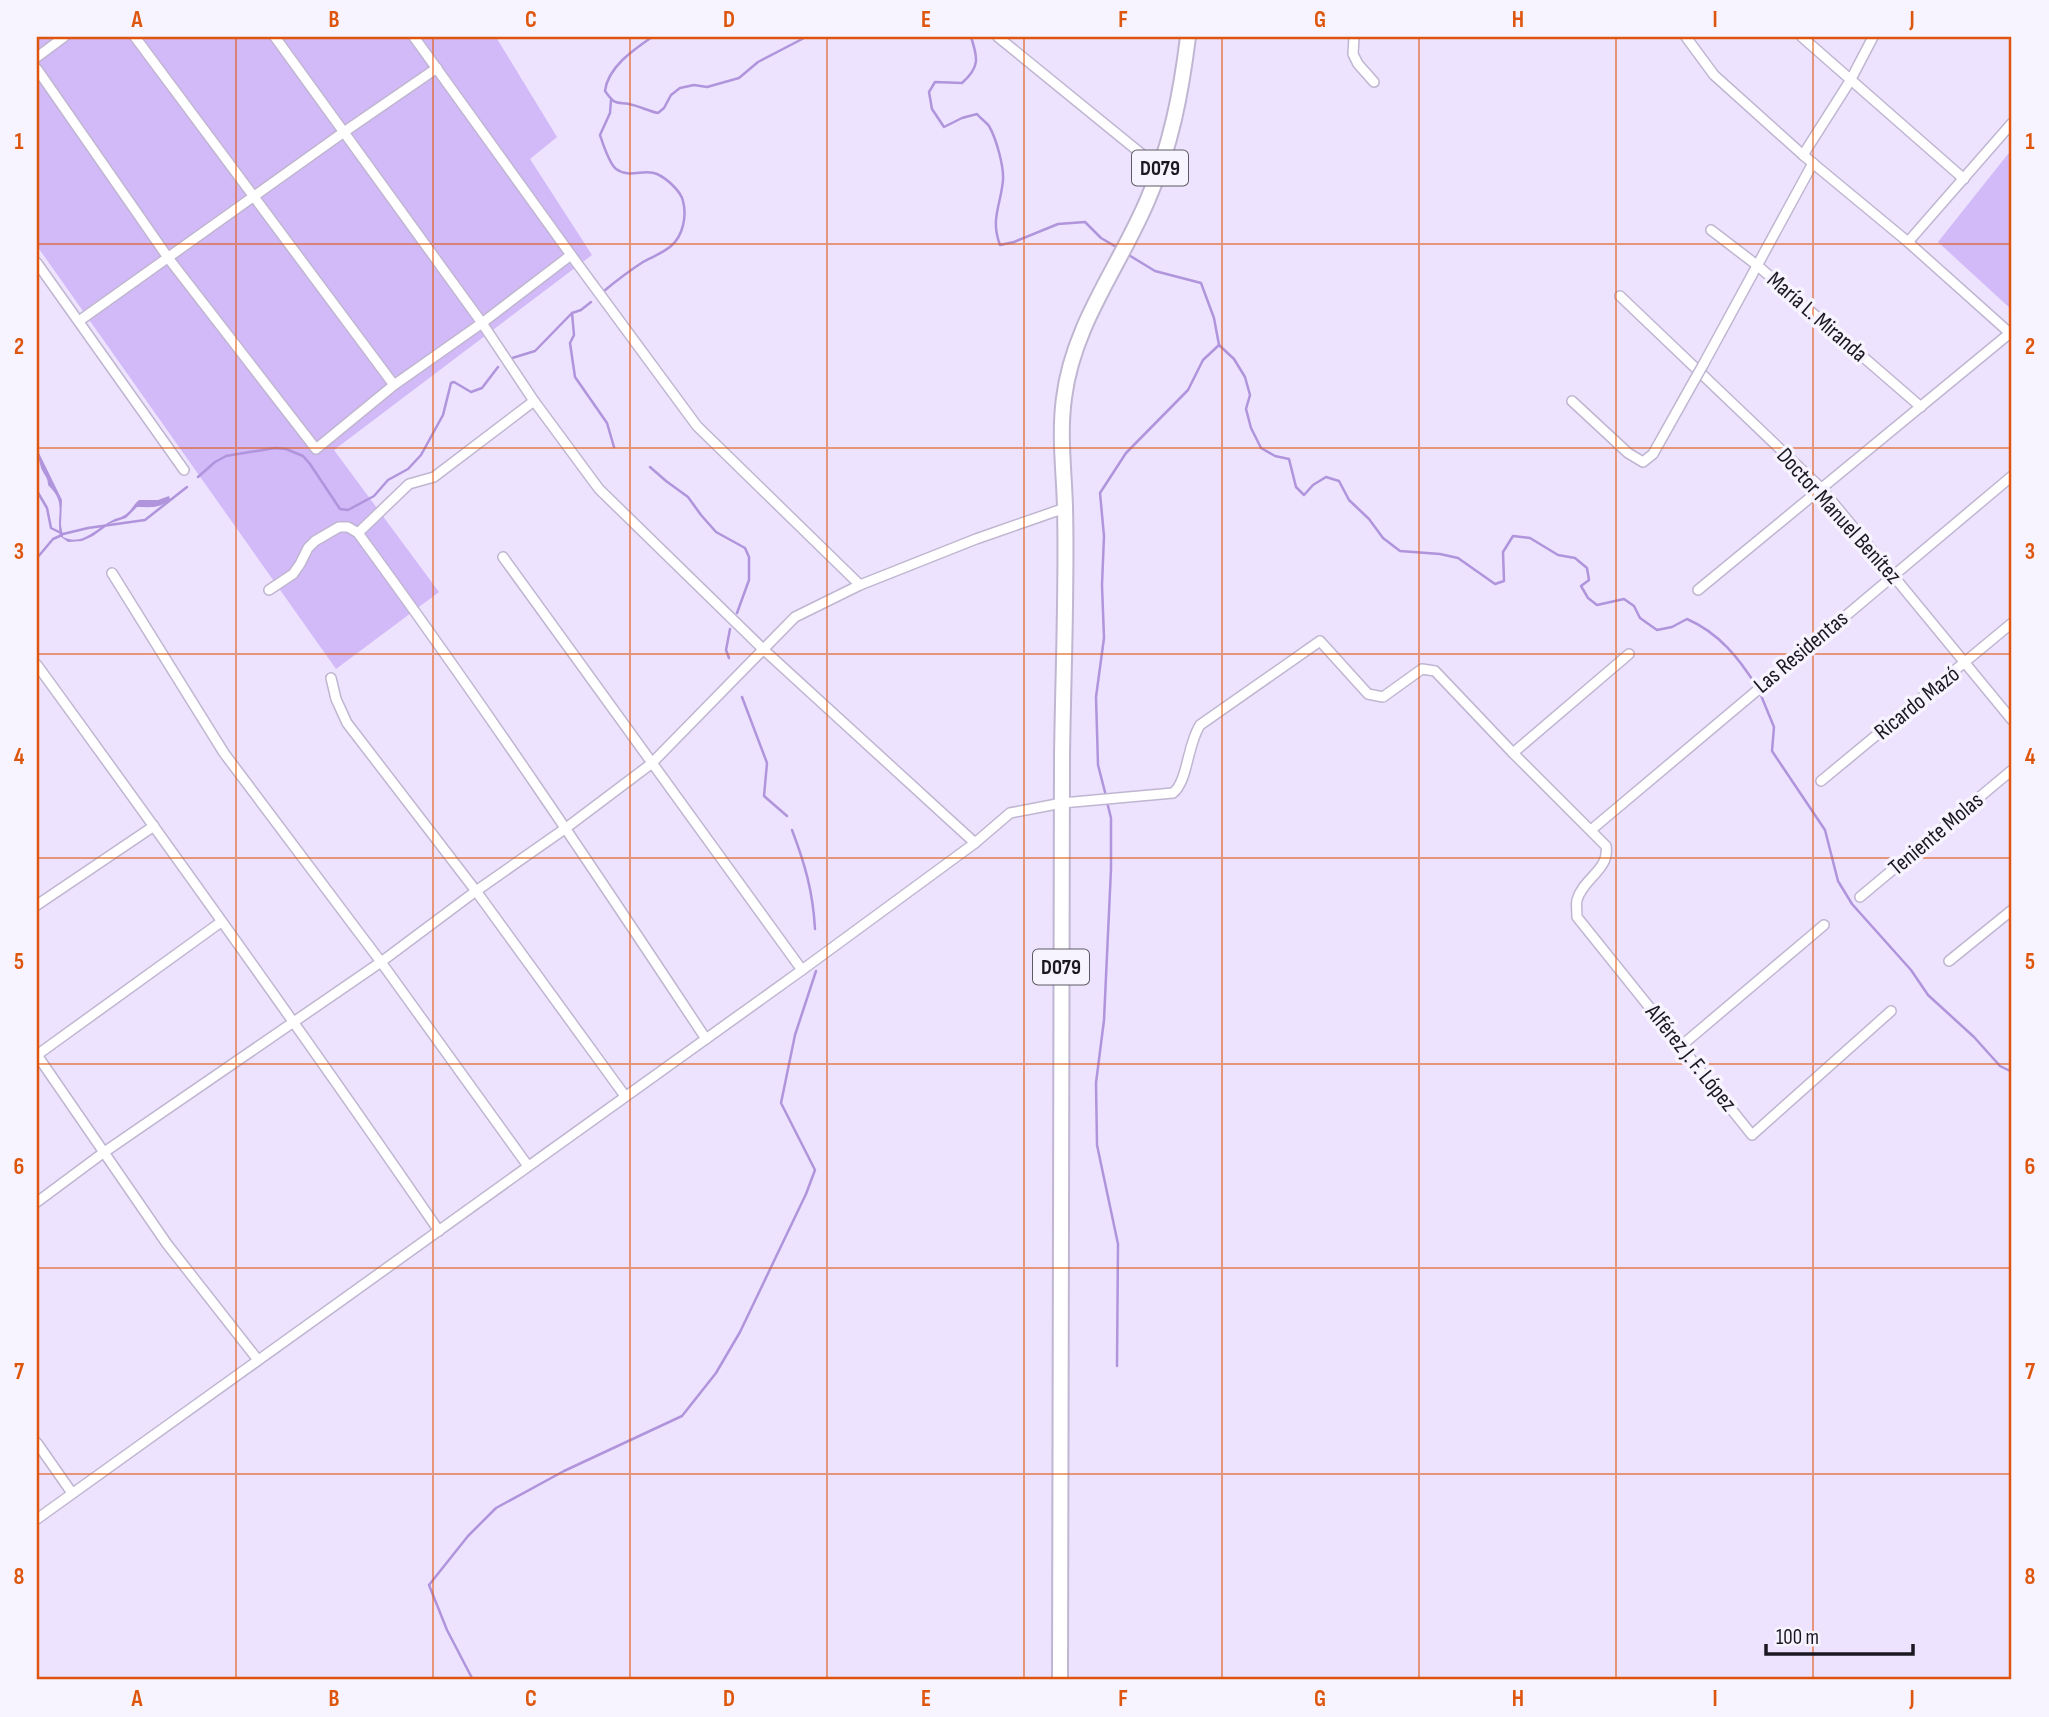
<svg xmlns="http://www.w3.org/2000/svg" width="2049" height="1717" font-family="'Sofia Sans Condensed',sans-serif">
  <rect width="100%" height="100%" fill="#ede3fe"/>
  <g fill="#d2b9f8">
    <polygon points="37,37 496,37 557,137 530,159 592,255 334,450 439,592 336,669 37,246"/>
    <polygon points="2012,149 2012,310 1938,242"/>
  </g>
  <path fill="#b094dc" d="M 37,449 L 62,500 L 61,525 L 63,537 C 83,547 97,527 113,520 C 116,518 120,518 123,516 C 130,513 133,505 139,500 L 158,500 L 169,496 L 170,499 C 160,509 150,507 137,507 L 126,518 L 111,523 L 93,536 L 82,541 L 68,542 L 60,536 C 56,513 67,503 48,485 C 48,478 45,476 42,470 C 40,466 38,454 37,449 Z"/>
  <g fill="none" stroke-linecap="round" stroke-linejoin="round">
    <g stroke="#b094dc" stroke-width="2.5">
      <path d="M 652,37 C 633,50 608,67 605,91 C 615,105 615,102 629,104 C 639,106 648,111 658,113 L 664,108 L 671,95 L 680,88 L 694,85 L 707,87 L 739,78 L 758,62 L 806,37"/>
      <path d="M 971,37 C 978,58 980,67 962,83 L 935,82 L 929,92 L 932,109 L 944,127 L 962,118 L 977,114 C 980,118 986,122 989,126 C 996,138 1004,166 1003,180 C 1001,205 990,219 1000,245 L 1014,242 L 1058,224 L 1085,222 L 1101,238 L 1118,248"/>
      <path d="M 1127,254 L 1155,271 L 1201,283 L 1214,318 L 1219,345 L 1234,359 L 1245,377 L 1250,395 L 1246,409 L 1251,428 L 1261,448 L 1275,456 L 1289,459 L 1296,487 L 1304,495 L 1313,485 L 1326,477 L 1339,481 L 1349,500 L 1369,519 L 1383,538 L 1400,551 L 1440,554 L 1458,558 L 1495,584 L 1504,581 L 1503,552 L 1513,536 L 1530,538 L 1558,555 L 1575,558 L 1587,568 L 1589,580 L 1581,586 L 1588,598 L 1597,605 L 1624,599 L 1634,606 L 1640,618 L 1657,630 L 1672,627 L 1687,619 C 1719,633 1739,658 1757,687"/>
      <path d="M 604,291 C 616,281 629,271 643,262 C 652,257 663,253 671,246 C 683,236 687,216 683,201 C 681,191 666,178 657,174 C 644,168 630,179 616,169 C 609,163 603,144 600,135 L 610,113 L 611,100"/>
      <polyline points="572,313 574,335 570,343 575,377 607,423 614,447"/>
      <polyline points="509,359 535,351 572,313 581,310 591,302"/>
      <polyline points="650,467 666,481 688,497 701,515 716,532 745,548 749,557 749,580 737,613"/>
      <polyline points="198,477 215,462 226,456 275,448 286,449 303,456 310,464 340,509 348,510 374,496 388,480 408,469 421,455 443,415 451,383 454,382 471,392 482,388 498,367"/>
      <polyline points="37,491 47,508 51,528 63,534 88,528 145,520 187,487"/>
      <polyline points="37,558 53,539 62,535"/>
      <polyline points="729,658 726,650 730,629"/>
      <polyline points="1760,693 1774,727 1772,751 1825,830 1838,881 1852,904 1911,970 1928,995 1974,1037 2000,1066 2012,1072"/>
      <polyline points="742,697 767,763 764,796 787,816"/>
      <polyline points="1106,796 1098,765 1096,697 1104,638 1102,585 1104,536 1100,493 1126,453 1188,390 1203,360 1219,345"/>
      <polyline points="1107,802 1111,818 1111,869 1104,1020 1096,1083 1097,1145 1118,1244 1117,1366"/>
      <path d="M 792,830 C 805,864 813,892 815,929"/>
      <polyline points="473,1680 447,1630 429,1585 468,1536 496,1508 564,1471 682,1416 716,1373 740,1332 806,1194 815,1170 781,1103 795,1035 816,971"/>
    </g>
    <defs>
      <g id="street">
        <polyline points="135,37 394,385"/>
        <polyline points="275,37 482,323 534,401 599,489 764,650 975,843"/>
        <polyline points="414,37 571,255 697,426 860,585"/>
        <polyline points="998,37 1160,169"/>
        <polyline points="1354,37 1353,54 1358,64 1374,82"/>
        <polyline points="1686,37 1714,75 1803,155 1908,242 2012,335"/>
        <polyline points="1802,37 1964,179"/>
        <polyline points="37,57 64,37"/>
        <polyline points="37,69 169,259 316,449 394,385 482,323 571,255"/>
        <polyline points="1803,155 1850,81 1873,37"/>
        <polyline points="1711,230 1758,266 1921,407"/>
        <polyline points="1908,242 2012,123"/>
        <polyline points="37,263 184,470"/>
        <polyline points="1620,296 1821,488 2012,720"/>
        <polyline points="79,321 344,132 437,68"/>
        <polyline points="1703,365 1813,163"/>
        <polyline points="1572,401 1628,453 1643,462 1653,454 1695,379"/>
        <polyline points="358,533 409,484 434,477 534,401"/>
        <polyline points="503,557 802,970"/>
        <polyline points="112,573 224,753 381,962 528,1166"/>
        <path d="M 269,590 L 293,574 L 300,564 L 308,548 L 315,541 L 339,527 L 348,527 L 358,533 C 479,698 593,868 706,1039"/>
        <polyline points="1698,590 2010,333"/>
        <path d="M 37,665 C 173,852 308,1040 439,1231"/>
        <polyline points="331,678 336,699 347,723 476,891 625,1096"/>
        <polyline points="1513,753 1629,654"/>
        <polyline points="1821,781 2012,623"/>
        <polyline points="1591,830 2012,476"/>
        <polyline points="1860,897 2012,770"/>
        <polyline points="37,905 154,826"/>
        <polyline points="1949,961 2012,910"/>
        <polyline points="1681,1046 1824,925"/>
        <polyline points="37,1055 167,1244 258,1360"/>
        <polyline points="37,1055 221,922"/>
        <polyline points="37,1202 103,1153 381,962 476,891 566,828 651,764 795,617 860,585 976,539 1065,508"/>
        <polyline points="37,1443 72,1493"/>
        <path d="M 37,1519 L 802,970 L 975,843 L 1010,813 L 1062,803 L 1173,793 C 1188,781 1187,745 1200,725 L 1320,641 L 1368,694 L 1383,697 L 1422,669 L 1435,671 L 1513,753 L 1606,846 C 1610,870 1583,878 1577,900 C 1576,904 1577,912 1577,917 L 1752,1135 L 1891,1011"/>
      </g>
      <path id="primary" d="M 1060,1680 C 1061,1373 1059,1066 1062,758 C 1063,675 1067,591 1065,507 C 1064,471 1059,435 1064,398 C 1073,324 1120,266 1148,199 C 1171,146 1181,93 1188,37"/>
    </defs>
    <use href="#street" stroke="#c0b6d1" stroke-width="12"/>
    <use href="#primary" stroke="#c0b6d1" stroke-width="18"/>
    <use href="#street" stroke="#fff" stroke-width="9"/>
    <use href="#primary" stroke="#fff" stroke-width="14"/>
    <defs>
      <polyline id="street-bridge" points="1695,379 1703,365"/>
    </defs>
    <use href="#street-bridge" stroke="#c0b6d1" stroke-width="12" stroke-linecap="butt"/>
    <use href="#street-bridge" stroke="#fff" stroke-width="9"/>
  </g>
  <path fill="none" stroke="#de560d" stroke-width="2" stroke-opacity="0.55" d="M 236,37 L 236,1680M 433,37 L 433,1680M 630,37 L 630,1680M 827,37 L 827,1680M 1024,37 L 1024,1680M 1222,37 L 1222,1680M 1419,37 L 1419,1680M 1616,37 L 1616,1680M 1813,37 L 1813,1680M 37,244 L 2012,244M 37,448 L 2012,448M 37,654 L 2012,654M 37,858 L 2012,858M 37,1064 L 2012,1064M 37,1268 L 2012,1268M 37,1474 L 2012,1474"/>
  <g text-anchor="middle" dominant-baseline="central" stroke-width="7" stroke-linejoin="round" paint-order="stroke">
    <g fill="#f7f3ff" stroke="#5e5a64" stroke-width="2">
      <rect x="1132" y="150.5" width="56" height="35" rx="5"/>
      <rect x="1033" y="949.5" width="56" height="35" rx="5"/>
    </g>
    <g font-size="21" font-weight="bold" fill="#1c1822">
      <text x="1160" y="168">D079</text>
      <text x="1061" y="967">D079</text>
    </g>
    <g font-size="23" fill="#1c1822" stroke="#f7f3ff">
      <text transform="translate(1817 317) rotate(41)">María L. Miranda</text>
      <text transform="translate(1839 516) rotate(48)">Doctor Manuel Benítez</text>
      <text transform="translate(1801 652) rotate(-40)">Las Residentas</text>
      <text transform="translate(1917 703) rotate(-39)">Ricardo Mazó</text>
      <text transform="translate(1936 834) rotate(-40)">Teniente Molas</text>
      <text transform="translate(1691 1058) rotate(51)">Alférez J. F. López</text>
    </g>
  </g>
  <rect width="2049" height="1717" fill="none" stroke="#f7f3ff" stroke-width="77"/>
  <path d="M1766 1644v10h147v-10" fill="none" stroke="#1c1822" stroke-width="3.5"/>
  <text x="1776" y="1644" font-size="21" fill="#1c1822" stroke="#f7f3ff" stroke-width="5" paint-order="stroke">100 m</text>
  <rect x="38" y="38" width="1972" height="1640" fill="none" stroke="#de560d" stroke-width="2.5"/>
  <g font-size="23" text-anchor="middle" font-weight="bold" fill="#de560d">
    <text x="137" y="27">A</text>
    <text x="334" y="27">B</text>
    <text x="531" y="27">C</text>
    <text x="729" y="27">D</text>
    <text x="926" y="27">E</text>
    <text x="1123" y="27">F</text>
    <text x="1320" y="27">G</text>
    <text x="1518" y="27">H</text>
    <text x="1715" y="27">I</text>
    <text x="1912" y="27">J</text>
    <text x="19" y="149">1</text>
    <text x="2030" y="149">1</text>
    <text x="19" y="354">2</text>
    <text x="2030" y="354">2</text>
    <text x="19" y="559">3</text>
    <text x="2030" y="559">3</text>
    <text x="19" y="764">4</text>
    <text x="2030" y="764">4</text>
    <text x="19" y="969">5</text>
    <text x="2030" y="969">5</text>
    <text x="19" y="1174">6</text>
    <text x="2030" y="1174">6</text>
    <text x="19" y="1379">7</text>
    <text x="2030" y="1379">7</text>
    <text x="19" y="1584">8</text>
    <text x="2030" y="1584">8</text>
    <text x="137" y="1706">A</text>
    <text x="334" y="1706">B</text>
    <text x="531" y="1706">C</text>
    <text x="729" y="1706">D</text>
    <text x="926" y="1706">E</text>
    <text x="1123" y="1706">F</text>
    <text x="1320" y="1706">G</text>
    <text x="1518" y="1706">H</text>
    <text x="1715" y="1706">I</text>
    <text x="1912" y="1706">J</text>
  </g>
</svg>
